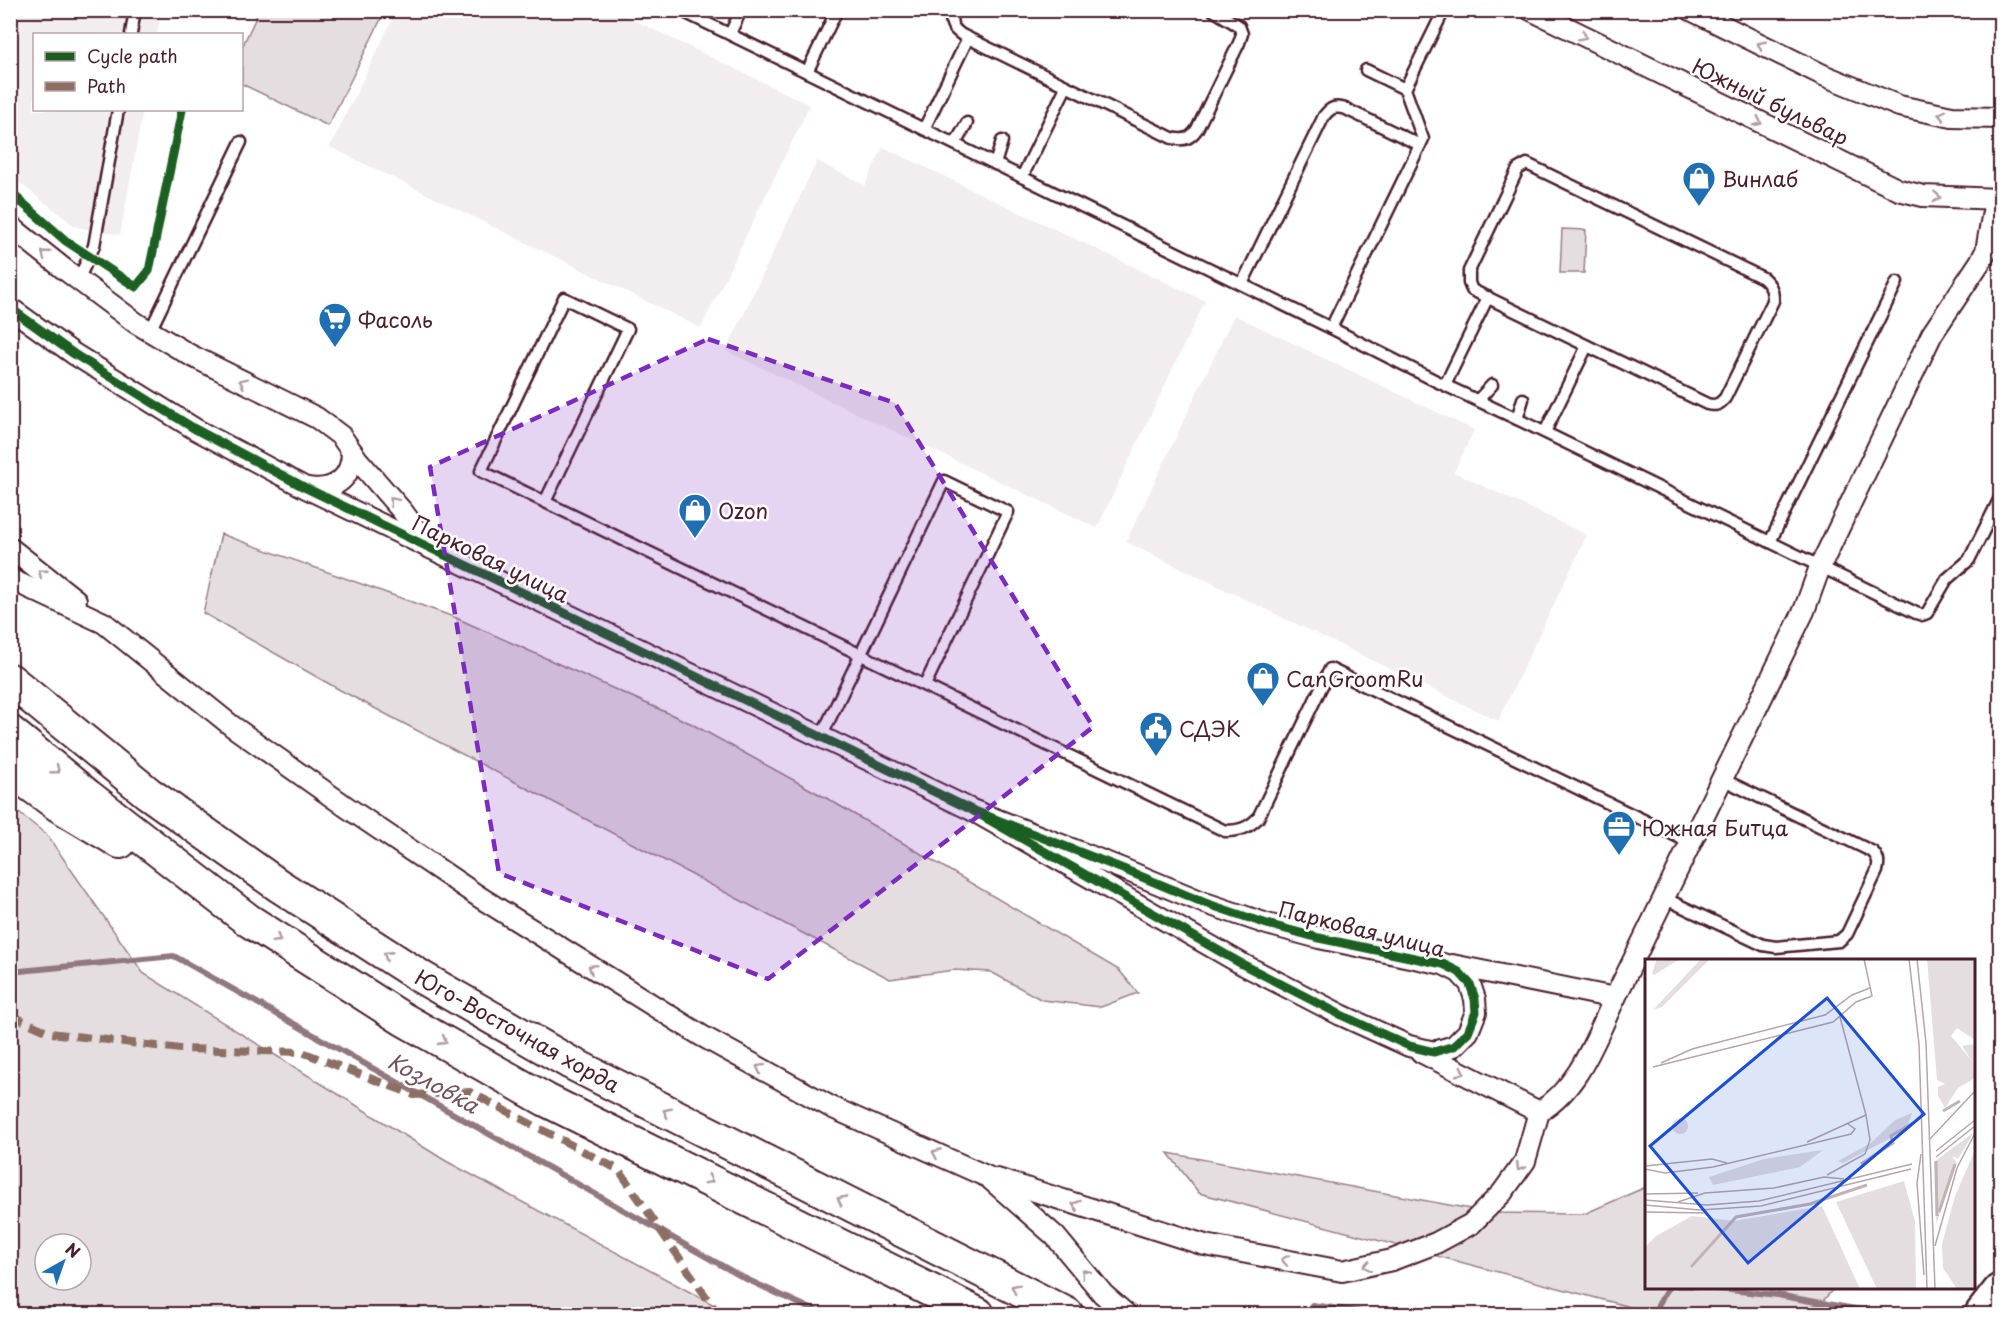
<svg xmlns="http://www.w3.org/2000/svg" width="2011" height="1325" font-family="'Playpen Sans',sans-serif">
  <rect width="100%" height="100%" fill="#fff"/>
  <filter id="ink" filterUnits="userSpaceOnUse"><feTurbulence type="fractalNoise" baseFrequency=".0167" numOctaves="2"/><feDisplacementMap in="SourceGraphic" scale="12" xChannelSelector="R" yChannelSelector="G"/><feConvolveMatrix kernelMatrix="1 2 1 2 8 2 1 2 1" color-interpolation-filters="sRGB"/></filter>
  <g filter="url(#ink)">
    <g fill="#f2eeef">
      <polygon points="397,10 615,11 810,105 701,328 330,147"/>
      <polygon points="10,11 161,11 157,34 34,34 34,110 143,110 120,235 76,227 11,176"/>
      <polygon points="883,147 1205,301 1097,528 726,351 817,161 865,185"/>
      <polygon points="1234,315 1474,430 1454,472 1587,535 1498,721 1126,542"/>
    </g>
    <g fill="#e5dee0" stroke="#987e86" stroke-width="1.5" fill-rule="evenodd">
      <polygon points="259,11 385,11 328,126 242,84 242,47"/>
      <polygon points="1562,229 1586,230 1584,273 1560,273"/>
      <polygon points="221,534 454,617 690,723 828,799 1119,970 1138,993 1101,1007 1042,1000 991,972 954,970 890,979 340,690 203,613"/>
      <path d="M 10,806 L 47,835 L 143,973 L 446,1161 L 731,1314 L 11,1314 ZM 45,1244 L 81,1244 L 81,1280 L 45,1280 Z"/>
      <polygon points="1168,1153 1492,1213 1584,1214 1646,1187 1646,1288 1834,1288 1812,1314 1683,1314 1634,1308 1199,1193"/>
    </g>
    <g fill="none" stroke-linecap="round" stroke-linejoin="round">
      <g stroke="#91787e" stroke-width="6">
        <polyline points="10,972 174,956 744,1278 822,1314"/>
        <polyline points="1711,1288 1777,1295 1883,1314"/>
        <polyline points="1312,1305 1375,1314"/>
        <polyline points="1653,1314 1668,1288"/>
      </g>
      <defs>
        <g id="service">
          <polyline points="680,10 1331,328 1438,382 1517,419 1916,613 1922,615 1927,613 1947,579 1969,560 2000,498"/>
          <path d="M 953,10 C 949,23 952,28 962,35 L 1172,138 C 1184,141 1190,139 1197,129 L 1239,43 L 1242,34 L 1239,26 L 1213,10"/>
          <polyline points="131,34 135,10"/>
          <polyline points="730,34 741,10"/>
          <polyline points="1366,70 1405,89"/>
          <polyline points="807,72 837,10"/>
          <polyline points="924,129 968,38"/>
          <polyline points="955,144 967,123"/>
          <polyline points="995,164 1002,141"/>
          <path d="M 1527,164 L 1763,278 C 1771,285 1773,290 1773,301 L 1725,398 C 1719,405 1715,406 1707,404 L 1472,290 L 1469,283 L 1469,271 L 1518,169 Z"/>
          <polyline points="1022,177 1066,87"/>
          <polyline points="78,280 94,246 118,110"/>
          <path d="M 1242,284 L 1324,116 C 1331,107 1335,106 1346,109 L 1420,145"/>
          <polyline points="1331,328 1423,139 1405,89 1444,10"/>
          <polyline points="150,331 241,142"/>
          <polyline points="1445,385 1488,297"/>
          <polyline points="1478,400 1492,385"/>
          <polyline points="1517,419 1523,399"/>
          <polyline points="1545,432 1587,346"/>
          <path d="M 545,502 L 628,329 L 564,298 L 481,471 L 545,502 L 1225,831 C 1240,831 1248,828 1258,818 L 1330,669 L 1691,843"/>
          <polyline points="1770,542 1897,282"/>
          <polyline points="821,737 944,481 1008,512 925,685"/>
          <path d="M 1664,898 L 1763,945 L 1776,947 L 1839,941 L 1847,934 L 1877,871 C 1879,863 1879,859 1873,852 L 1722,779"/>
        </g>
        <g id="minor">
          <polyline points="1531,10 1899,190 1923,196 2000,199"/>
          <polyline points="1691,10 1823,75 1899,106 1952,117 2000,118"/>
          <polyline points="10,226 64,269 136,323 190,355 317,418 341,436 357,459 403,512 427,545"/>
          <polyline points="10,308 74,354 195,429 304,487 972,810 1242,964 1341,1015 1409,1046 1434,1052 1454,1046 1468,1032 1476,1012 1475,999 1470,984 1459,972 1443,964 1319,938 1267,924 1205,903 1123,869 972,810"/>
          <path d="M 309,488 C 334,492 352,478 352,452"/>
          <polyline points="10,548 76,600"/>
          <polyline points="10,579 104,623 232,726 348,808 481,898 702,1036 831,1107 988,1177 1055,1236 1103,1294 1126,1314"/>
          <polyline points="1452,965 1615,998 1804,611 1820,567 1932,334 1980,262 1986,251 1995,200"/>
          <polyline points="1421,1052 1539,1112"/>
          <path d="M 997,1179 L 1205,1245 L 1342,1271 L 1392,1260 L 1436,1243 L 1471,1224 L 1502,1193 L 1525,1161 L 1539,1112 C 1580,1087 1595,1039 1615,998"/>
        </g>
        <g id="primary">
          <polyline points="10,680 148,793 278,885 421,977 569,1062 1067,1314"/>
          <polyline points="10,732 88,796 248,920 403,1019 546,1100 978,1314"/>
          <polyline points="10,770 58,805 120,842"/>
        </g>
        <polyline id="motorway" points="1982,1314 2000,1291"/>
      </defs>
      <use href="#service" stroke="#4a1f2b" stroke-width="15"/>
      <use href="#minor" stroke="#4a1f2b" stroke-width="24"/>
      <use href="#primary" stroke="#4a1f2b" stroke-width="36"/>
      <use href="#motorway" stroke="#4a1f2b" stroke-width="38"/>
      <use href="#service" stroke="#fff" stroke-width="10"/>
      <use href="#minor" stroke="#fff" stroke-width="20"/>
      <use href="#primary" stroke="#fff" stroke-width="32"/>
      <use href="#motorway" stroke="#fff" stroke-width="33"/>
      <polyline stroke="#8d6e63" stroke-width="8" stroke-dasharray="15 8" stroke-linecap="butt" points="10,1015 51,1033 180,1049 302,1052 414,1095 470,1092 619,1170 718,1314"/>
      <defs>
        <g id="cycleway">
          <polyline points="10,192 66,241 136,287 149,271 182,110"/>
          <polyline points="10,308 74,354 195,429 304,487 972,810 1242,964 1341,1015 1409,1046 1434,1052 1454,1046 1468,1032 1476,1012 1475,999 1470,984 1459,972 1443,964 1319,938 1267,924 1205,903 1123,869 972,810"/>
        </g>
      </defs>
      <use href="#cycleway" stroke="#fff" stroke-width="13"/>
      <use href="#cycleway" stroke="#1b5e20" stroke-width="9"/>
    </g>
    <defs><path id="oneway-chevron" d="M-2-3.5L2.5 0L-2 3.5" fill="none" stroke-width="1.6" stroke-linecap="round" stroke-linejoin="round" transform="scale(1.5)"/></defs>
    <g stroke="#ae9aa0">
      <use href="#oneway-chevron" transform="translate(1583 36) rotate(26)"/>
      <use href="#oneway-chevron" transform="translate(1761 45) rotate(-154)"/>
      <use href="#oneway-chevron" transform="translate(1942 115) rotate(-168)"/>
      <use href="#oneway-chevron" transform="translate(1758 122) rotate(26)"/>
      <use href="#oneway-chevron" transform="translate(1937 197) rotate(3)"/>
      <use href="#oneway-chevron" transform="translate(45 254) rotate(-141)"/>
      <use href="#oneway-chevron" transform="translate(243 382) rotate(-154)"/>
      <use href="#oneway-chevron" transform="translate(393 501) rotate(-131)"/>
      <use href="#oneway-chevron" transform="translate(42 573) rotate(-142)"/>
      <use href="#oneway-chevron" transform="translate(56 770) rotate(39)"/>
      <use href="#oneway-chevron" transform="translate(277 939) rotate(32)"/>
      <use href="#oneway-chevron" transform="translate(387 955) rotate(-147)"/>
      <use href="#oneway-chevron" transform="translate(592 968) rotate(-148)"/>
      <use href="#oneway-chevron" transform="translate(443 1041) rotate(30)"/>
      <use href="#oneway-chevron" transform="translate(760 1068) rotate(-151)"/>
      <use href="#oneway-chevron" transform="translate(1461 1072) rotate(27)"/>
      <use href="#oneway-chevron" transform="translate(667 1112) rotate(-153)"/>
      <use href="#oneway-chevron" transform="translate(936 1153) rotate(-157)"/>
      <use href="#oneway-chevron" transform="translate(1520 1167) rotate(122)"/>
      <use href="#oneway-chevron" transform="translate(709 1180) rotate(26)"/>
      <use href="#oneway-chevron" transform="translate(841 1200) rotate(-153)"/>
      <use href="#oneway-chevron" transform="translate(1076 1205) rotate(-162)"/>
      <use href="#oneway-chevron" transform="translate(1285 1260) rotate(-169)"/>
      <use href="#oneway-chevron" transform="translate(1367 1266) rotate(168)"/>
      <use href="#oneway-chevron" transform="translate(1085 1273) rotate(-130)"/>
      <use href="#oneway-chevron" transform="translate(1015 1288) rotate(-153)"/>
    </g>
  </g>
  <path fill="#7b2cbf" fill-opacity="0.2" stroke="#7b2cbf" stroke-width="4.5" stroke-dasharray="12 8" stroke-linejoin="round" d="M 708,339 L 895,403 L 1093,727 L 768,979 L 499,873 L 430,467 Z"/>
  <defs>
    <symbol id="shop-pin" viewBox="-11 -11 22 30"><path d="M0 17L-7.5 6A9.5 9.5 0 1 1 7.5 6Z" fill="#1f6fb2" stroke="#fff"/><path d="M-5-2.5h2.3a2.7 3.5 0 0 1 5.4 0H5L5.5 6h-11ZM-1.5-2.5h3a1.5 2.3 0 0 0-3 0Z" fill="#fff"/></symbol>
    <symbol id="supermarket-pin" viewBox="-11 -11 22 30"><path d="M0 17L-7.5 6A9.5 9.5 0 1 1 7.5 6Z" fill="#1f6fb2" stroke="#fff"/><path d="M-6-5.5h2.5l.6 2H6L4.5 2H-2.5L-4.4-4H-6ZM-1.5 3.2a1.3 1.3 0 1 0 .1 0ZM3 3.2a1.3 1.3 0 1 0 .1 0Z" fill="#fff"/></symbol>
    <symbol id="civic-pin" viewBox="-11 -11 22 30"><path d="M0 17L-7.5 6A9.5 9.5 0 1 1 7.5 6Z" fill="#1f6fb2" stroke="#fff"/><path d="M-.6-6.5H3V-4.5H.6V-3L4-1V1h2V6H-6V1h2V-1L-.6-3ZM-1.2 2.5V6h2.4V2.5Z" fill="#fff"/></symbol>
    <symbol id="office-pin" viewBox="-11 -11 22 30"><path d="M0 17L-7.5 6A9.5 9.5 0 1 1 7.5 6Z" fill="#1f6fb2" stroke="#fff"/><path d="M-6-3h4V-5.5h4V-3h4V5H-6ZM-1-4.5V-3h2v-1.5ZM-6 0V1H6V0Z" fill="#fff"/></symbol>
  </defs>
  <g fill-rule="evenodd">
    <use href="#shop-pin" x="1680" y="159" width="38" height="52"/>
    <use href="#supermarket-pin" x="316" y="300" width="38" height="52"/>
    <use href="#shop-pin" x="676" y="491" width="38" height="52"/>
    <use href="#shop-pin" x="1244" y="659" width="38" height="52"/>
    <use href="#civic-pin" x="1137" y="709" width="38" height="52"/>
    <use href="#office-pin" x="1600" y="808" width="38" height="52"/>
  </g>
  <g text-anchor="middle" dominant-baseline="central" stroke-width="5" stroke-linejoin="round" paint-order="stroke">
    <g font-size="21" fill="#4a1f2b" stroke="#fff">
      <text transform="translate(1771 101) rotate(26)">Южный бульвар</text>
      <text transform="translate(491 558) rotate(26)">Парковая улица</text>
      <text transform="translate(1362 928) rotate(14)">Парковая улица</text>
      <text transform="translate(518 1030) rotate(29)">Юго-Восточная хорда</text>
    </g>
    <g font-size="21" fill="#4a1f2b" stroke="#fff" text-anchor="start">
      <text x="1722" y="178">Винлаб</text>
      <text x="358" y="319">Фасоль</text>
      <text x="718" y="510">Ozon</text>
      <text x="1286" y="678">CanGroomRu</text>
      <text x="1179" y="728">СДЭК</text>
      <text x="1642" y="827">Южная Битца</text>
    </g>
    <g font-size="22" font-style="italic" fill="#74535c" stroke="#fff">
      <text transform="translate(434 1082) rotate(29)">Козловка</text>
    </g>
  </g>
  <g transform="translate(1645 959)">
    <rect width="330" height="330" fill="#fff"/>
    <path d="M 12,0 L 35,0 L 9,16 L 7,14 ZM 56,0 L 65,0 L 17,48 L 8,51 ZM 282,0 L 330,0 L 330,81 L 312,69 L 306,77 L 327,102 L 317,87 L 330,85 L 330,119 L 313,129 L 300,149 L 293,137 L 293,128 L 300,125 L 292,121 ZM 267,154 L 261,171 L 198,204 L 193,202 L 226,184 L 250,161 ZM27 167a8 8 0 1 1 16 0a8 8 0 1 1-16 0ZM 329,173 L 313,200 L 307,197 L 312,204 L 291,265 L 289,203 ZM 178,191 L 155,208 L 68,226 L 64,218 L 119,200 ZM 330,191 L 330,330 L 312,330 L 298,309 L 297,285 L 310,237 ZM 259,222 L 270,262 L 271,330 L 232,330 L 191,243 ZM 177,247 L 215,330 L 0,330 L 0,288 L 11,277 L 47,257 L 89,262 Z" fill="#e5dee0"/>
    <path fill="none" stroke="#c1b3b6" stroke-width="3" d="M 298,152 L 315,142M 291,202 L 292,257M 216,205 L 248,184 L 246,177 L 268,164M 294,253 L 310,205M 46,308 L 91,258 L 165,245 L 222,226"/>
    <path fill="none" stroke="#b7a5aa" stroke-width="1.5" d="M 264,0 L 274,85 L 282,330M 272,0 L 281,84 L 290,330M 16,104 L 47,90 L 180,56 L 207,36 L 225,29M 8,108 L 188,63 L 211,43 L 227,37 L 219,0M 284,181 L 330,132M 162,183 L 221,156 L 195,58M 291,192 L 330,161M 276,195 L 272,224 L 279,316M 291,198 L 330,167M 0,207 L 67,200 L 82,204M 0,210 L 20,214 L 68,208 L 206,175 L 210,170 L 203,165M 182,216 L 220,195 L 225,181 L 221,156M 0,235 L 53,234M 0,241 L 62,246 L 114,242 L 267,205M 33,243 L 60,234 L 129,229 L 179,218 L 199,220M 0,246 L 55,251 L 116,247 L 266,210M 0,253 L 61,254M 290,287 L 312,209 L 330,174"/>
    <path fill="#1d4ed8" fill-opacity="0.15" stroke="#1d4ed8" stroke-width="3" d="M 182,39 L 279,155 L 103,304 L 5,187 Z"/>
    <rect width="330" height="330" fill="none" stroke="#4a1f2b" stroke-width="3"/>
  </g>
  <rect width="2011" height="1325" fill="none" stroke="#fff" stroke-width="36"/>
  <rect x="18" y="18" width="1975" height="1289" fill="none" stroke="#4a1f2b" stroke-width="2" filter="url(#ink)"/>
  <rect x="33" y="33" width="210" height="78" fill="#ffffff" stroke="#b7a5aa" stroke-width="1.5"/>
  <rect x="45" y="52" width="30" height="9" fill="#1b5e20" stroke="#b7a5aa" stroke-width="1.5"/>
  <text x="87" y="63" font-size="18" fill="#4a1f2b">Cycle path</text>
  <rect x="45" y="82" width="30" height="9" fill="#8d6e63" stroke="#b7a5aa" stroke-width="1.5"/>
  <text x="87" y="93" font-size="18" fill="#4a1f2b">Path</text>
  <g transform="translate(63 1262) rotate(40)"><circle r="28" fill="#ffffff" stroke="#b7a5aa" stroke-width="1.5"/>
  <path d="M0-4.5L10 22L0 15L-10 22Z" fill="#1f6fb2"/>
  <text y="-9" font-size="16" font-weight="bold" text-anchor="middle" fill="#4a1f2b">N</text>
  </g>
</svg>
